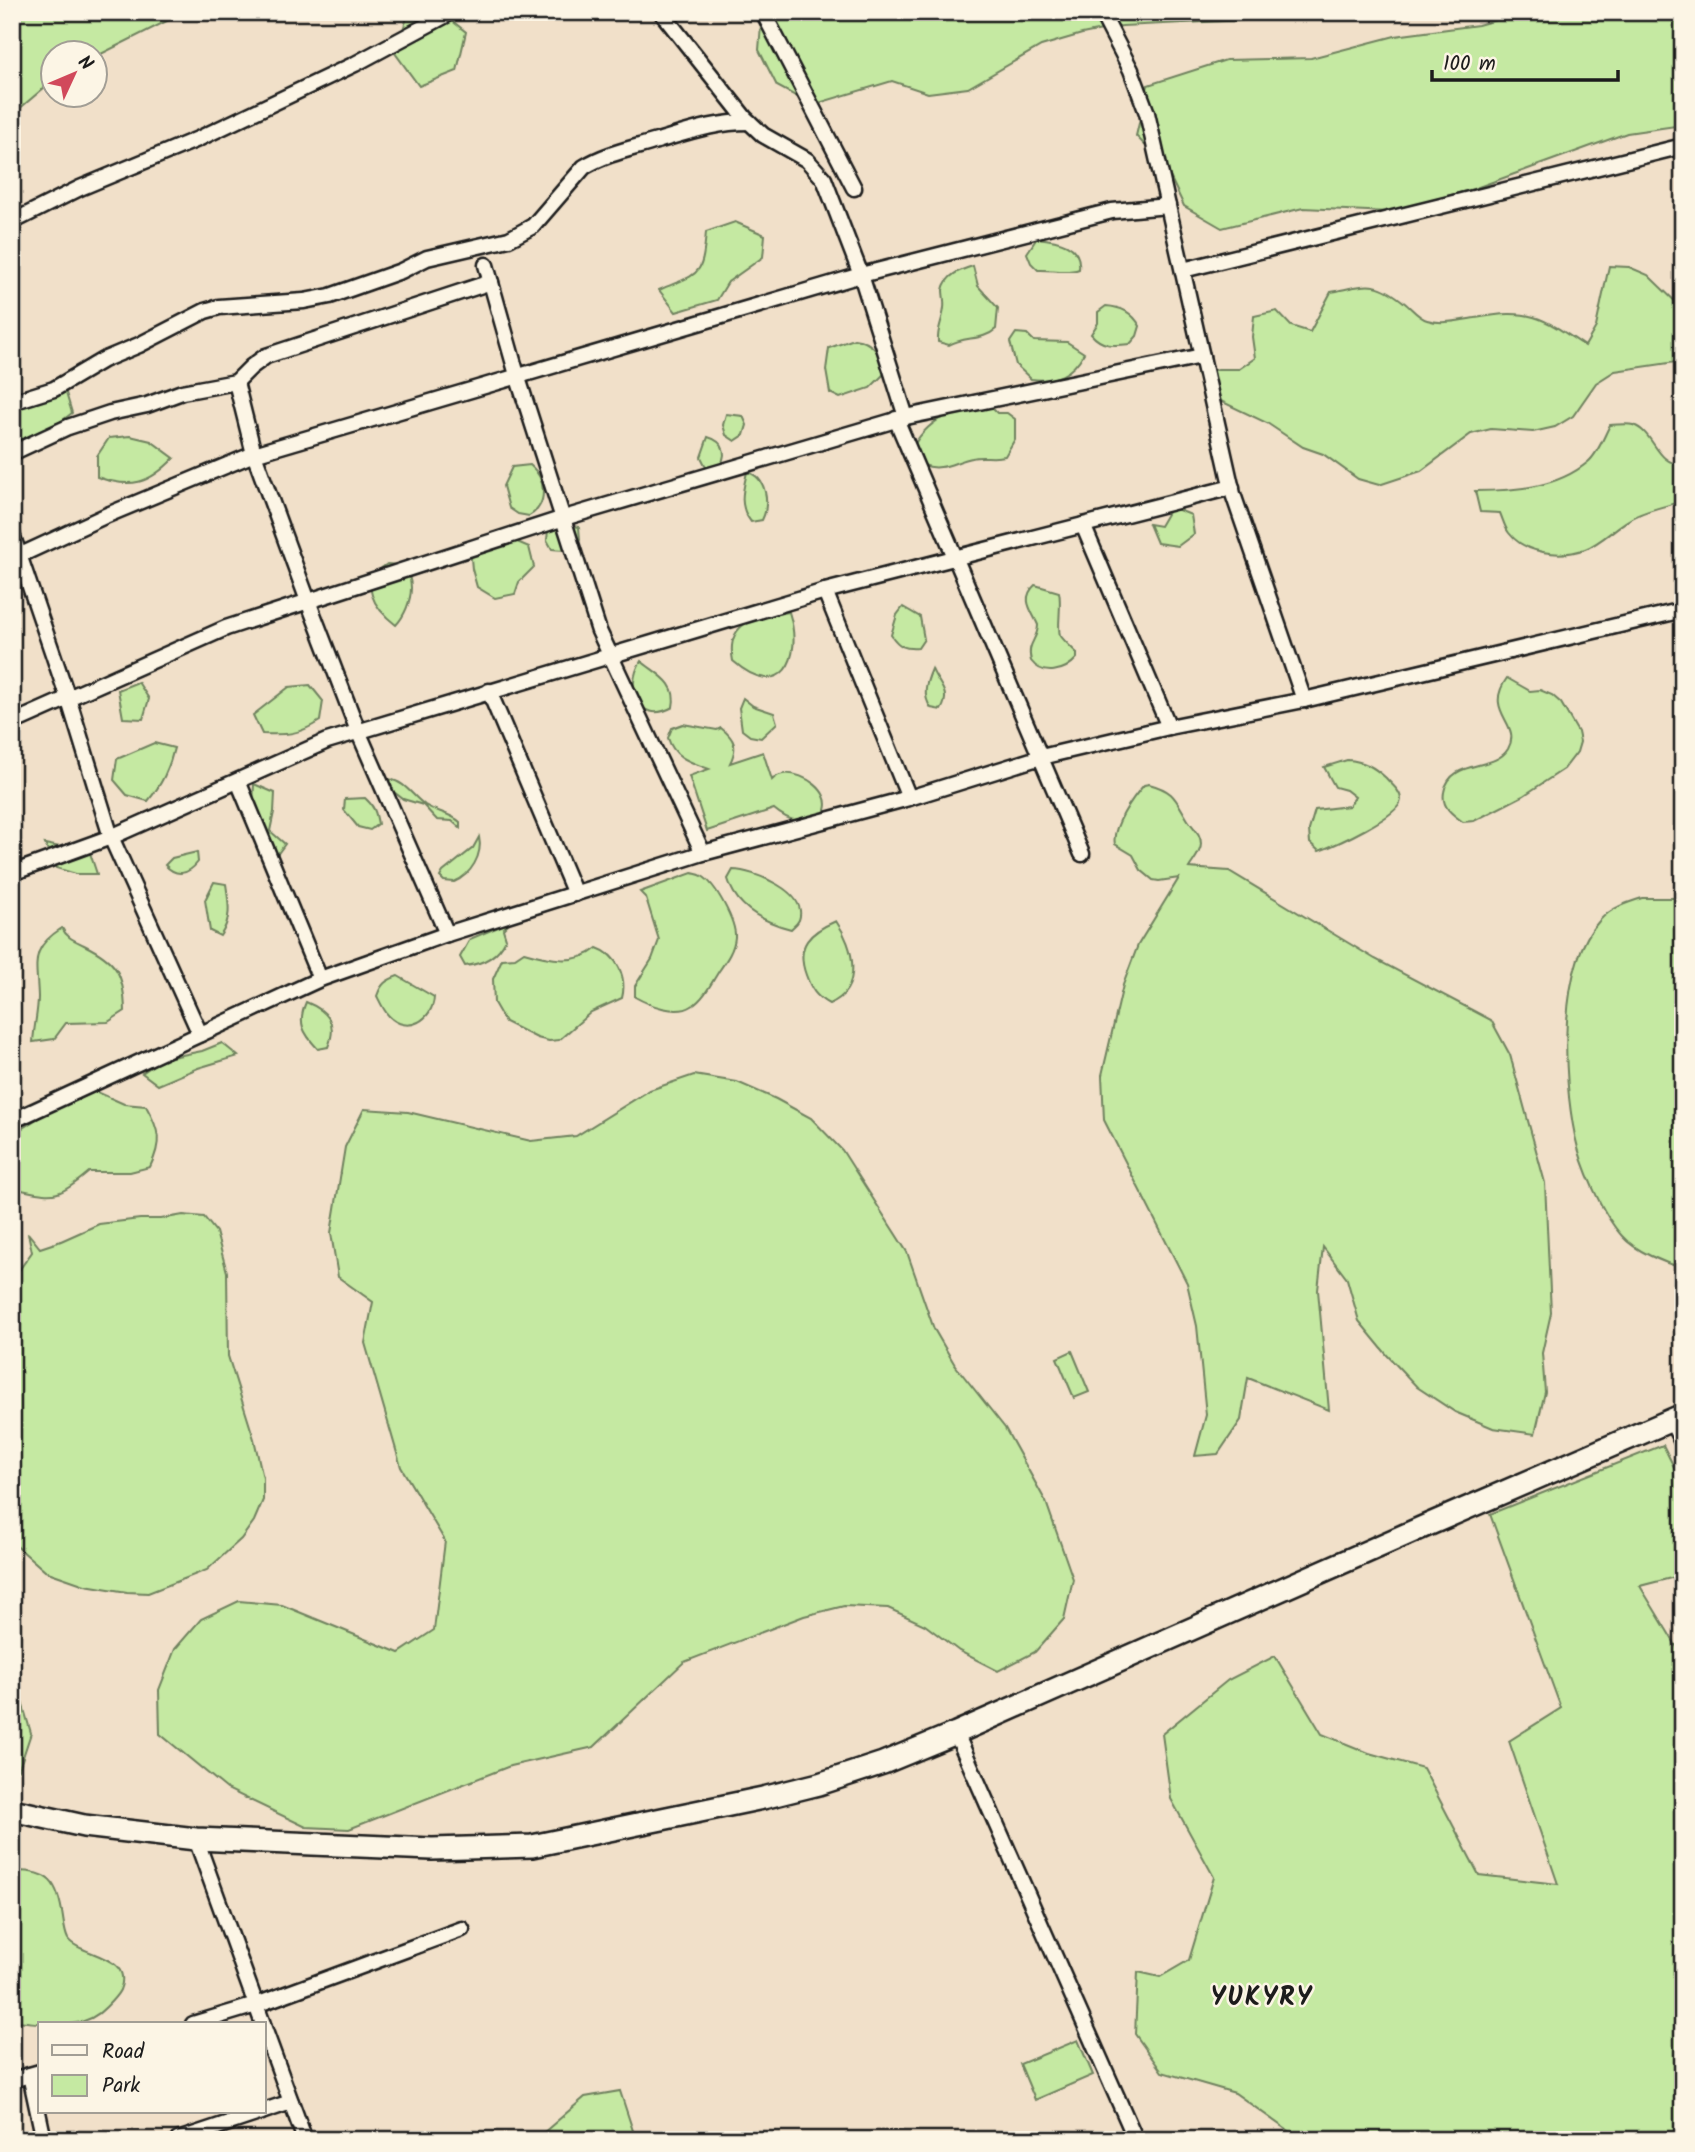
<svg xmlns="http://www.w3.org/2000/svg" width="1695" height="2152" font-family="Kalam,sans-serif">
  <rect width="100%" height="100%" fill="#f1e0c9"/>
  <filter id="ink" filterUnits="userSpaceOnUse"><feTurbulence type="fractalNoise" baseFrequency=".0143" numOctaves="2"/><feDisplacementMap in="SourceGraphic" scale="14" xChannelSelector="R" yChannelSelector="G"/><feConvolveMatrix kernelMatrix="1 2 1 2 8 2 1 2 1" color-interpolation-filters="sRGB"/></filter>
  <g filter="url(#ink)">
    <g fill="#c5e9a2" stroke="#70825f" stroke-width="2">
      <polygon points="12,12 180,12 175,17 95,57 94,52 52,52 52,81 12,115"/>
      <polygon points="409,12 441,12 466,32 457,71 419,86 395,53"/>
      <polygon points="762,12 1286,12 1246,20 1122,26 1082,34 1041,46 968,88 928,93 892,81 812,105 777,86 759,50"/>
      <polygon points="1525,12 1683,12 1683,125 1627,133 1473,189 1389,212 1303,208 1222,228 1184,206 1165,166 1136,136 1148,85 1226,60 1311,58 1395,36 1478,25"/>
      <path d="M 735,222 L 765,235 L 763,257 L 728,282 L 717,300 L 676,312 L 659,290 C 700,272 702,279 706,232 Z"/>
      <path d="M 1037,238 C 1057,240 1082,244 1079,269 C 1066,274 1052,269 1038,270 L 1031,263 L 1027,253 Z"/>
      <path d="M 973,266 L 978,286 L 998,308 L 996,329 C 983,341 964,336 949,345 L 938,342 C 937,328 943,320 944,308 C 945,302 943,296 943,290 C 946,275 960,270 973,266 Z"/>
      <path d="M 1609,266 L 1629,267 L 1648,275 L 1683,309 L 1683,361 L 1615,371 L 1596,383 L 1573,416 L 1555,427 L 1533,432 L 1491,429 L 1471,434 L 1421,471 L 1379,485 L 1358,479 L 1323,454 L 1303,447 L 1267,423 L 1208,395 L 1197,375 L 1218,369 L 1239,369 L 1255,358 L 1252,337 L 1254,316 L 1277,311 L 1291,326 L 1310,332 L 1331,292 C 1367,285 1375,278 1406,304 C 1412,309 1419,318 1427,320 C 1443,325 1459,320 1475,318 C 1529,308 1541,316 1585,346 L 1596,327 Z"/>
      <path d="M 1106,306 C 1121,307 1132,312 1140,326 L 1137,336 L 1130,344 C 1114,346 1102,347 1091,334 L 1098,323 L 1098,312 Z"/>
      <path d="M 1016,333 L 1027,334 L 1034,341 L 1067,342 L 1084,353 C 1072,375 1055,382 1031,379 L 1016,365 L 1010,342 Z"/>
      <path d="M 854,339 C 873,341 883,356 884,374 L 870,388 L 840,398 L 830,393 L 826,370 L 829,348 Z"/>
      <polygon points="24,390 66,393 72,413 55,426 12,451 12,392"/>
      <path d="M 990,406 L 997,413 L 1007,413 L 1015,419 L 1015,439 L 1005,456 C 993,459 982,455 972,458 C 953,462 942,472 923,465 L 913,448 C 919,433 935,420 950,413 C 961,408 978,408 990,406 Z"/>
      <polygon points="726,414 743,416 747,425 744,435 735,441 726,435 723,425"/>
      <path d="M 1610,425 C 1617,425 1627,423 1633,425 C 1655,432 1656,466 1683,464 L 1683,501 C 1667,506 1650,509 1636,516 C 1618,524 1602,543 1585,549 C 1561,558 1525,554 1509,533 C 1505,528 1503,520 1500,513 L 1480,512 L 1475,491 C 1514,491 1557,488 1588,462 C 1598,454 1604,436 1610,425 Z"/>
      <path d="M 130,436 L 151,441 L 174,458 C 149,484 131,489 97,477 L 97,456 L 109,438 Z"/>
      <path d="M 708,437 C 726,442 729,457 716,470 L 706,467 L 701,457 Z"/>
      <path d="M 530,465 C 547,479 548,505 529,516 L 518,514 L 509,508 L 503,486 L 512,467 Z"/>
      <path d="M 747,472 C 767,477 770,504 762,520 L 751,522 C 738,506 743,490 747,472 Z"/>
      <polygon points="1171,507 1191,515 1194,534 1178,546 1157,543 1149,524 1160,526"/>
      <path d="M 569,525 L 579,527 L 580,540 C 572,550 565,551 552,549 L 547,540 L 548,530 Z"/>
      <polygon points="508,538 529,547 534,567 519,582 515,594 495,598 477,587 472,569 470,547"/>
      <path d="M 387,564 C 422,564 413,607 396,625 C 374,608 357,583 387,564 Z"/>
      <path d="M 1035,585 L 1059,592 C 1062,605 1057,627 1060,635 C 1064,641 1072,648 1077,653 L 1077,658 C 1065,672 1043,677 1031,661 C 1026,643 1038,640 1038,625 C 1032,611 1020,599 1035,585 Z"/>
      <path d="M 903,607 L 920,617 L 924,639 L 918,648 C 905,649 899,647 891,635 L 897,615 Z"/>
      <path d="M 789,612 C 804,659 781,703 733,661 C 725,620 758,617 789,612 Z"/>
      <path d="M 641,661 C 658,675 678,682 673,707 C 638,726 624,688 641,661 Z"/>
      <path d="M 932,669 C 938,685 952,692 941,710 L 931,708 C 922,695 926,683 932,669 Z"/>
      <path d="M 1507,678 L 1530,691 L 1540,690 L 1552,695 L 1561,703 L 1578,732 L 1580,742 L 1577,752 L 1564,769 L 1523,796 L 1474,821 L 1463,822 C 1453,815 1441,807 1444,792 C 1450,758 1494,772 1508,749 C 1523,723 1482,713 1507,678 Z"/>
      <polygon points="138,682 149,699 143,719 123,718 118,690"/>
      <path d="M 310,685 L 323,701 L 320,721 C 298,735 287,735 262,734 L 253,715 L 289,687 Z"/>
      <polygon points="743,698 753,706 774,713 777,723 761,738 750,736 742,730 739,708"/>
      <path d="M 683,724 L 717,730 L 721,728 C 735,739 738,747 730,763 L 763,752 L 772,780 C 786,765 817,780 824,796 C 828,804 825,811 822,818 C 806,826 788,821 774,809 L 707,831 L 689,776 L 709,769 C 690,762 674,758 668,738 L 672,728 Z"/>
      <path d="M 154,743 L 174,748 C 169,769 162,784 148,801 L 127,795 L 114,780 L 117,759 Z"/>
      <path d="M 1347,760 C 1364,761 1374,767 1386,778 C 1391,784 1401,791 1401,800 C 1400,816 1335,845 1319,851 L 1310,843 L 1309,830 L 1315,810 L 1349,806 L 1355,797 L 1346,790 L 1335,787 L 1324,767 Z"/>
      <path d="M 389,779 C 406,782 412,796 425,805 C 436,812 450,813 460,822 L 460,828 L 452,821 L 437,820 L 423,805 L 403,799 L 390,789 Z"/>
      <polygon points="254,784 275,793 274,812 270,831 285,844 273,860 258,847 252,827"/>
      <path d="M 1149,784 C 1175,791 1175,799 1188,820 C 1193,828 1201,833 1201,844 C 1201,853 1193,861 1189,868 L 1229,871 L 1375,959 L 1491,1020 L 1510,1055 L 1545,1183 L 1551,1313 L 1542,1353 L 1545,1392 L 1535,1434 L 1493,1428 L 1455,1412 L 1417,1387 L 1387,1355 L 1359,1321 L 1347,1279 L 1323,1247 L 1318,1290 L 1329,1410 L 1248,1378 L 1241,1420 L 1218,1454 L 1195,1456 L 1206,1415 L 1197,1326 L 1187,1283 L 1104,1120 L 1102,1075 L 1123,985 L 1138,945 L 1179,878 L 1159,881 L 1153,880 L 1141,870 L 1133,855 L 1115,844 C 1111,828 1133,797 1144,785 Z"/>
      <path d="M 365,798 C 374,806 376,812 378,824 L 370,830 L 358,827 L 344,810 L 345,799 Z"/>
      <path d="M 479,837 C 483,855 471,875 454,882 L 444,881 L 440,877 L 443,872 L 473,848 Z"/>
      <polygon points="45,844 90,853 97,874 76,874 56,868"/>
      <path d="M 197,852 L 198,862 C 188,875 176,877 165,865 L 172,858 Z"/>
      <path d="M 733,870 C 753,870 809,892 799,920 C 797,924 794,926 791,929 C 764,922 736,908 728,879 Z"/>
      <path d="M 692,873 C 695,874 699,874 702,876 C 716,884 736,922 735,937 C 734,950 726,961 719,971 C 712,982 704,999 692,1006 C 677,1016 649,1005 635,997 L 635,986 L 652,959 L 659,940 L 646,898 L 640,892 Z"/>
      <path d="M 214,882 L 226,884 C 229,904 232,919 220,936 L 210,931 L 205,900 Z"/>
      <path d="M 1642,898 L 1683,898 L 1683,1268 C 1664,1263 1635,1251 1622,1236 C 1602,1214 1581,1165 1575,1136 C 1563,1078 1557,965 1600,920 C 1611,908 1626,903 1642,898 Z"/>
      <path d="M 836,921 C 854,946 864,990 829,1004 C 816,997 811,989 806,975 C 795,945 810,932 836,921 Z"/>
      <path d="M 510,922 L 503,929 L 506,939 C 498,956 484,964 465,966 L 460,957 L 470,939 Z"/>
      <path d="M 62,928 C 67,938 74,940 84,945 C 117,961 124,974 125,1011 L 108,1022 L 66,1023 L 54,1039 L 33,1042 C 34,1027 38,1011 38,997 C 37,962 29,949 62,928 Z"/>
      <path d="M 597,948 C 618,955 627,978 622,998 L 591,1012 L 559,1040 L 549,1041 L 537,1038 L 505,1022 L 494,1003 L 493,979 L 502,959 L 515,958 L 524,952 C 548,959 576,966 597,948 Z"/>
      <path d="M 398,976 L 434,997 C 433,1020 407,1035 389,1016 C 384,1011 380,1002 377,996 C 381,984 386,980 398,976 Z"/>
      <path d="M 306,1002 C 328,1011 338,1023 328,1047 L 318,1049 C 303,1033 297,1023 306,1002 Z"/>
      <polygon points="222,1043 238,1056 198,1068 158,1085 142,1073 162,1059 202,1051"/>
      <polygon points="694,1075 737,1082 776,1099 811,1118 842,1150 907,1252 934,1329 955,1365 1005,1428 1046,1502 1073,1579 1064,1619 1035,1652 998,1671 959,1651 925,1625 888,1608 844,1606 804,1616 684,1662 594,1747 510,1766 349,1829 306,1827 227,1789 160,1734 159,1690 175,1649 201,1619 239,1601 282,1605 399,1653 434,1630 445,1541 401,1467 365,1343 373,1302 338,1277 331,1233 345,1147 364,1109 408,1112 531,1141 576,1136 650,1090"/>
      <path d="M 86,1087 L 124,1104 L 146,1106 C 160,1131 162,1142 150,1167 L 130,1172 L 89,1172 C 55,1201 54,1196 12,1188 L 12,1135 Z"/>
      <polygon points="183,1215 204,1217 216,1232 227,1272 228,1356 254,1439 263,1478 263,1500 254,1521 241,1539 207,1570 148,1593 127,1592 85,1585 45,1571 12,1542 12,1280 32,1252 28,1233 40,1248 61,1241 99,1224 140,1219 161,1219"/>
      <polygon points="1072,1351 1089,1392 1074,1398 1057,1358"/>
      <polygon points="1663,1445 1683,1485 1683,1575 1640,1586 1683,1657 1683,2140 1301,2140 1235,2093 1162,2072 1135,2034 1138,1972 1160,1977 1189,1960 1214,1877 1171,1799 1162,1734 1228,1680 1275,1656 1322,1734 1369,1753 1423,1768 1479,1875 1558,1884 1509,1741 1561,1708 1490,1514"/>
      <polygon points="12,1668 31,1733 19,1769 12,1773"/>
      <path d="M 12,1871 C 50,1870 58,1882 63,1918 C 64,1925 65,1933 68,1939 C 80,1956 134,1955 120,1990 C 117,1996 111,2002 106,2007 C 82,2033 47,2023 14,2021 L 12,2023 Z"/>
      <polygon points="1078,2040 1093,2075 1035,2100 1020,2064"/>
      <polygon points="620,2091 636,2140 535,2140 585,2097"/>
    </g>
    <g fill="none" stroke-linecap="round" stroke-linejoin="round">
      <defs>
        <g id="street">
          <polyline points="661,12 745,118 763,135 807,160 824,179 861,275 906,417"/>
          <polyline points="763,12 854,188"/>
          <polyline points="1101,12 1131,70 1147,113 1233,494 1304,700"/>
          <polyline points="12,222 80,188 198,139 355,64 452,12"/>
          <polyline points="486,265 517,375 599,631 703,853"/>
          <polyline points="1183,270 1683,146"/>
          <polyline points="236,382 254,454 308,601 358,731 447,934"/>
          <path d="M 12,402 L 54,389 L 103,360 L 139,345 L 205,311 L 219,307 L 304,301 L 330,296 L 401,271 L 427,258 L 509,239 L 533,226 L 584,167 C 607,153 631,149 657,141 C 688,132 716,122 749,122"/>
          <polyline points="896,419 1082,854"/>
          <polyline points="12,453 68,427 110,413 147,405 182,392 236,382 251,367 266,356 491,282"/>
          <polyline points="1083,525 1169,727"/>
          <polyline points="12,534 70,704 111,837 200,1034"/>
          <polyline points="12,559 105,516 254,454 861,275 1112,211 1168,206"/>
          <polyline points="825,591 909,798"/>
          <polyline points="489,691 575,894"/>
          <polyline points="12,723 226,628 564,518 906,417 1202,356"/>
          <polyline points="238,781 320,979"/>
          <polyline points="12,873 111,837 327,741 825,591 1232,487"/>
          <polyline points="12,1121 320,979 447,934 703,853 909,798 1041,757 1169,727 1304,700 1683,610"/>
          <polyline points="1671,1420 1683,1444"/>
          <polyline points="956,1733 1136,2140"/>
          <polyline points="196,1839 263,2024"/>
          <polyline points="193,2024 256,2005 462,1929"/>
          <polyline points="264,2028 305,2140"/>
          <polyline points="30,2075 44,2140"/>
          <polyline points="12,2080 40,2072"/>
          <polyline points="264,2111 291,2102"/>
          <polyline points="178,2140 262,2112"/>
        </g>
        <polyline id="secondary" points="12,1810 84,1826 196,1839 432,1849 532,1846 763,1798 819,1784 883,1763 956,1733 1423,1527 1683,1415"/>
      </defs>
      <use href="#street" stroke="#1c1c1c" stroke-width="19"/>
      <use href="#secondary" stroke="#1c1c1c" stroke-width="26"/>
      <use href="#street" stroke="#fcf5e5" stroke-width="14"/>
      <use href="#secondary" stroke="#fcf5e5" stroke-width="21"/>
    </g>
  </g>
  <g text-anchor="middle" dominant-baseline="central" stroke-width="5" stroke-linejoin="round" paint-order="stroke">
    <g font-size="26" font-weight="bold" letter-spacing="2" fill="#1c1c1c" stroke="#fcf5e5">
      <text x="1262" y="1998">YUKYRY</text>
    </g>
  </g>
  <rect width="1695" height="2152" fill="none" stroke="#fcf5e5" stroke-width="42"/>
  <rect x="21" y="21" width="1653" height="2110" fill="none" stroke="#1c1c1c" stroke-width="2.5" filter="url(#ink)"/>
  <rect x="38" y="2022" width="228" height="91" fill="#fcf5e5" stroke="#a29e95" stroke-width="2"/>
  <rect x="52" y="2045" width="35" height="10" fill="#fcf5e5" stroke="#a29e95" stroke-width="2"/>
  <text x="102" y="2058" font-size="21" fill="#1c1c1c">Road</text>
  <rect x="52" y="2075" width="35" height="21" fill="#c5e9a2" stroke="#a29e95" stroke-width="2"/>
  <text x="102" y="2092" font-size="21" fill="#1c1c1c">Park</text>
  <g transform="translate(74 74) rotate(46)"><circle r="33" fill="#fcf5e5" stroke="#a29e95" stroke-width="2"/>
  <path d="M0-5L12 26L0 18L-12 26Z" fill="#d1495b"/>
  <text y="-10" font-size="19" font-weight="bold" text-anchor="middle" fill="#1c1c1c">N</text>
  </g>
  <path d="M1432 70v10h186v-10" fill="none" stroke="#1c1c1c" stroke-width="3.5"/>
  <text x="1443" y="70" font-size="21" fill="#1c1c1c" stroke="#fcf5e5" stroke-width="5" paint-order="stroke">100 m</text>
</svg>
